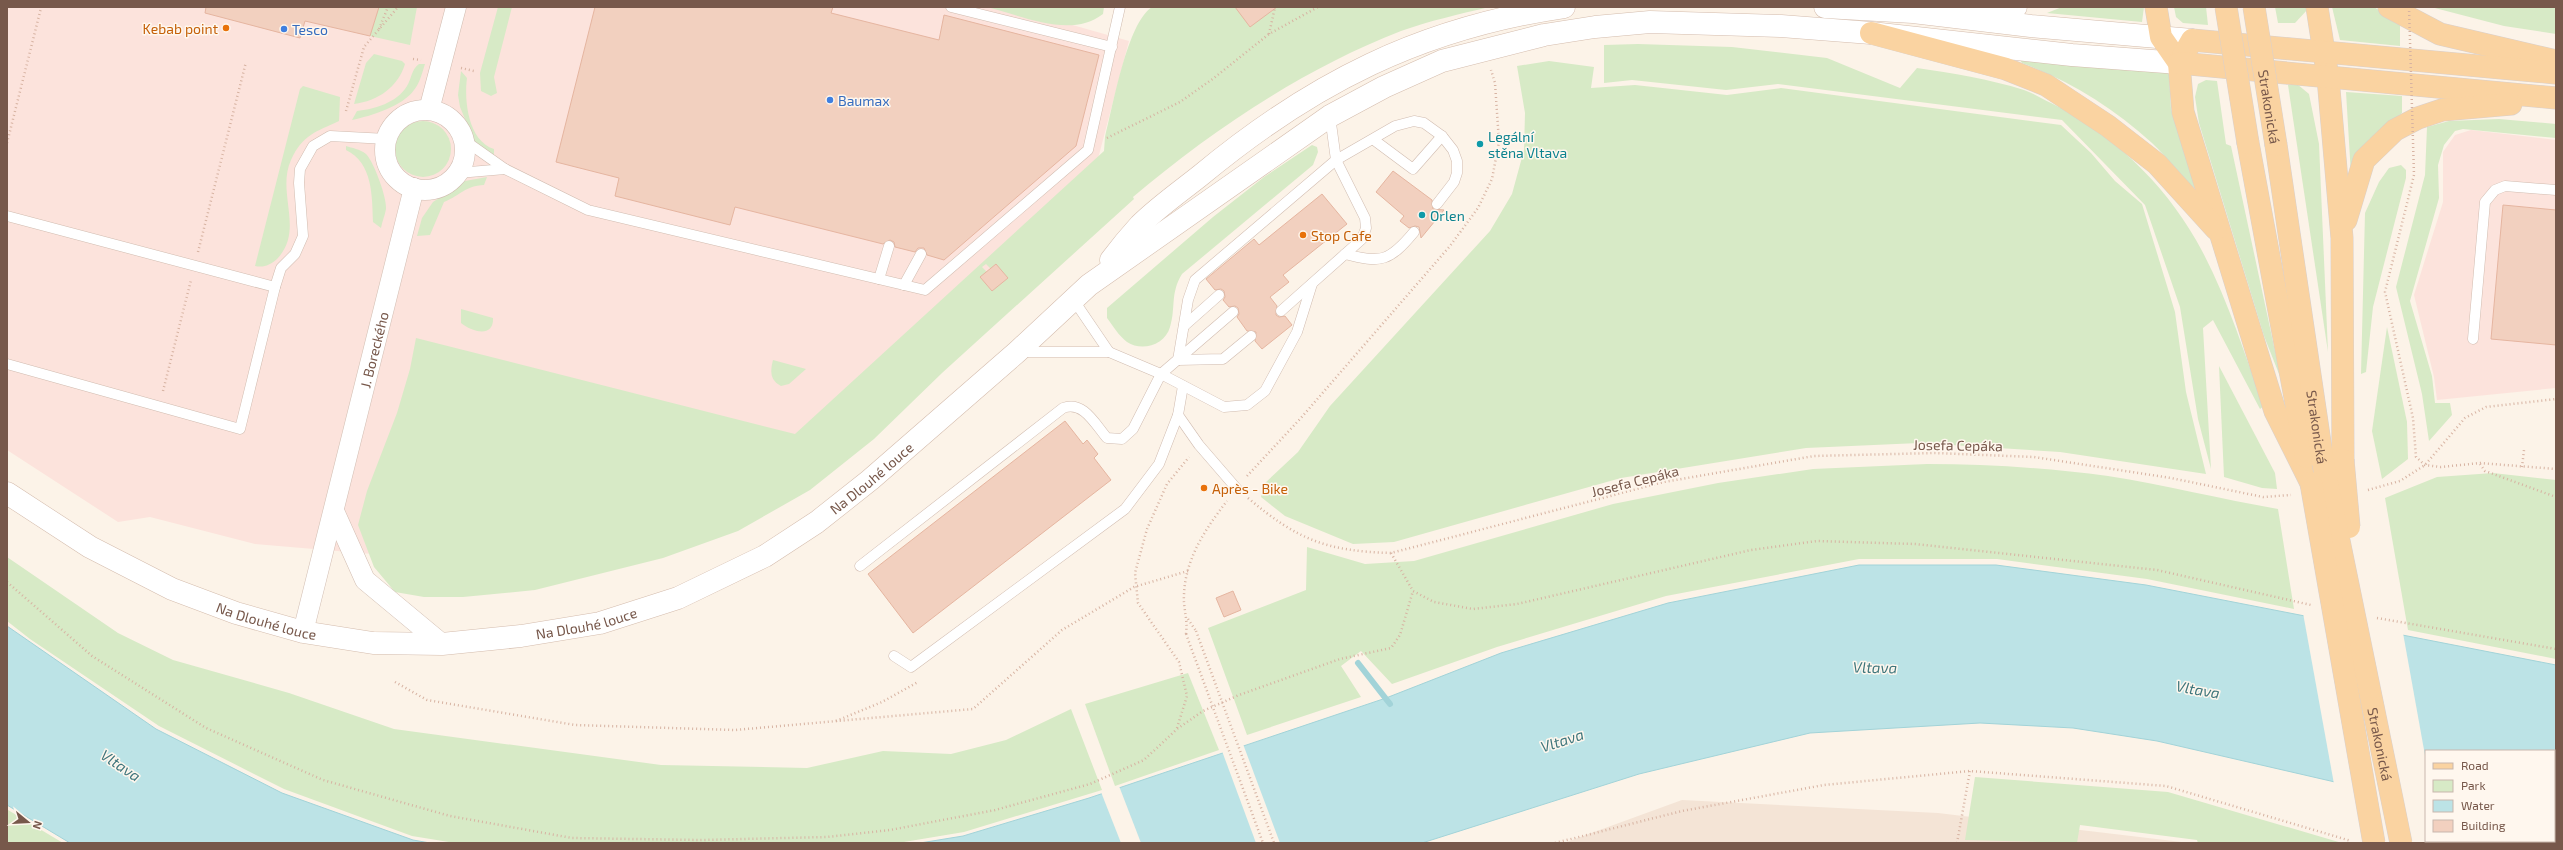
<svg xmlns="http://www.w3.org/2000/svg" width="2563" height="850" font-family="'Exo 2',sans-serif">
  <rect width="100%" height="100%" fill="#fcf3e8"/>
  <polygon fill="#f4e4d6" points="1682,800 1938,813 2190,843 1564,843"/>
  <g fill="#fce3dc">
    <polygon points="7,7 1009,7 1129,41 1085,208 1004,284 827,436 384,555 255,544 150,517 118,522 7,450"/>
    <polygon points="2471,130 2556,140 2556,388 2437,400 2434,377 2414,295 2443,202 2443,152 2455,135"/>
  </g>
  <g fill="#d7eac6" fill-rule="evenodd">
    <polygon points="379,7 417,7 410,45 370,36"/>
    <polygon points="498,7 512,7 494,77 497,93 491,96 481,91 480,73"/>
    <path d="M 987,7 L 1104,7 L 1103,14 C 1071,39 1023,16 987,7 Z"/>
    <path d="M 1152,7 L 1489,7 C 1460,14 1429,21 1401,31 C 1305,68 1212,130 1133,197 L 1134,199 L 942,373 L 874,439 L 810,490 L 738,531 L 663,558 L 535,590 L 463,597 L 424,597 L 395,592 L 374,567 L 358,525 L 367,491 L 397,413 L 410,369 L 416,338 L 795,434 L 1104,151 L 1105,137 C 1113,106 1127,23 1152,7 ZM 986,264 L 991,269 L 996,264 L 1007,278 L 992,291 L 981,277 L 987,272 L 982,267 Z"/>
    <polygon points="2062,7 2144,7 2142,22 2047,13"/>
    <polygon points="2174,7 2206,7 2208,25 2183,23 2176,17"/>
    <polygon points="2275,7 2308,7 2308,9 2295,23 2278,23"/>
    <polygon points="2332,7 2374,7 2400,24 2400,46 2340,40"/>
    <polygon points="2431,7 2556,7 2556,34 2504,26"/>
    <path d="M 1638,44 L 1732,47 L 1827,58 L 1900,88 L 1917,68 C 1952,73 1989,79 2024,90 C 2033,93 2042,99 2051,103 C 2111,133 2163,182 2196,240 C 2226,292 2243,351 2264,406 L 2260,409 L 2213,320 L 2203,328 L 2211,469 L 2198,419 L 2180,307 L 2145,205 L 2062,120 L 1778,84 L 1726,90 L 1632,80 L 1604,83 L 1604,45 Z"/>
    <path d="M 374,54 L 402,61 L 405,64 C 398,87 378,101 354,104 L 366,63 Z"/>
    <path d="M 2020,60 L 2169,73 L 2171,109 L 2198,191 C 2180,177 2168,158 2152,143 C 2114,108 2070,81 2022,63 Z"/>
    <polygon points="1549,61 1594,67 1591,88 1635,85 1727,95 1781,88 2061,125 2091,153 2115,181 2142,204 2175,312 2186,392 2206,474 2060,452 1919,443 1806,448 1621,478 1394,542 1353,544 1285,516 1261,497 1264,484 1298,452 1330,406 1490,231 1512,194 1524,150 1525,113 1517,66"/>
    <path d="M 419,64 L 425,64 C 422,73 420,83 414,90 C 403,106 371,116 352,120 L 357,111 C 374,109 397,103 407,86 C 412,78 411,70 419,64 Z"/>
    <path d="M 461,71 L 467,78 C 464,100 468,141 494,149 L 494,156 L 475,143 L 460,107 L 458,95 Z"/>
    <polygon points="2206,80 2217,81 2226,144 2231,146 2281,379 2264,336 2199,123 2195,97 2198,84"/>
    <polygon points="2297,84 2309,94 2319,144 2328,352 2288,85"/>
    <path d="M 303,86 L 340,97 L 339,121 C 316,132 303,134 291,160 C 276,193 305,230 277,259 C 270,265 264,268 255,266 L 300,89 Z"/>
    <polygon points="2346,92 2402,96 2402,113 2377,133 2351,175"/>
    <polygon points="2499,119 2556,124 2556,138 2463,129 2455,131 2444,145 2438,165 2439,198 2410,301 2432,376 2435,403 2450,403 2452,415 2429,441 2422,394 2396,287 2425,175 2427,127 2449,121"/>
    <circle cx="423" cy="149" r="28"/>
    <path d="M 1312,145 L 1317,147 L 1318,152 L 1313,165 L 1182,274 C 1170,293 1176,308 1170,327 C 1165,345 1142,352 1127,342 C 1119,336 1113,326 1107,318 L 1107,308 L 1213,217 L 1264,177 Z"/>
    <path d="M 346,146 C 352,148 360,149 366,154 C 374,162 387,198 386,209 C 385,215 382,222 381,228 L 373,222 C 372,196 373,163 346,150 Z"/>
    <polygon points="2401,165 2406,170 2406,178 2373,307 2366,372 2361,374 2365,213 2379,182 2389,168"/>
    <path d="M 487,177 L 484,185 C 465,186 461,195 444,202 L 430,235 L 417,236 L 422,218 L 433,202 L 465,181 Z"/>
    <path d="M 461,309 L 493,318 C 494,339 470,331 461,323 Z"/>
    <polygon points="2387,327 2407,422 2408,459 2382,479 2372,431"/>
    <path d="M 773,360 L 806,369 L 789,384 L 781,386 C 770,380 770,372 773,360 Z"/>
    <polygon points="2219,366 2275,473 2277,489 2262,488 2224,477"/>
    <path d="M 1927,464 C 1987,464 2048,468 2108,476 C 2165,485 2221,499 2278,509 L 2294,609 L 2147,579 L 1997,559 L 1859,559 L 1666,596 L 1497,647 L 1392,684 L 1361,651 L 1341,666 L 1361,697 L 1247,735 L 1208,628 L 1306,590 L 1307,547 L 1365,564 L 1414,561 L 1613,504 L 1718,483 L 1813,469 Z"/>
    <polygon points="2493,473 2556,480 2556,659 2408,630 2385,498 2437,477"/>
    <polygon points="7,557 118,633 173,660 289,693 394,729 661,765 807,768 883,751 951,754 1006,740 1071,709 1102,790 964,832 898,843 455,843 412,836 284,789 159,726 30,639 7,621"/>
    <polygon points="1188,673 1219,750 1115,786 1085,704"/>
    <polygon points="1975,777 2168,792 2342,843 2198,843 2197,840 2080,825 2077,843 1965,840"/>
    <polygon points="7,810 8,810 63,843 7,843"/>
  </g>
  <g fill="#bce3e6" stroke="#a2d3d8">
    <polygon points="1859,565 1996,565 2146,585 2556,665 2556,833 2554,832 2554,751 2426,751 2426,803 2157,741 2073,728 1980,723 1810,733 1639,774 1422,843 920,843 963,836 1089,798 1386,698 1501,653 1668,603"/>
    <polygon points="7,626 156,729 282,793 413,840 430,843 70,843 7,805"/>
  </g>
  <g fill="#fcf3e8">
    <polygon points="2303,613 2403,633 2426,761 2426,805 2334,784"/>
    <polygon points="1243,744 1280,843 1256,843 1222,751"/>
    <polygon points="1119,786 1141,843 1121,843 1101,792"/>
  </g>
  <g fill="none" stroke-linecap="round" stroke-linejoin="round">
    <polyline stroke="#a2d3d8" stroke-width="6" points="1358,663 1390,704"/>
  </g>
  <g fill="#f2d0bf" stroke="#e5b5a0">
    <polygon points="206,7 379,7 370,36 305,21 300,38 205,13"/>
    <polygon points="595,7 833,7 831,13 939,40 944,15 1099,55 1076,146 944,260 927,255 924,248 918,248 915,252 895,247 894,242 890,240 883,244 735,207 730,225 615,196 619,178 556,162"/>
    <polygon points="1235,7 1277,7 1250,27"/>
    <polygon points="1393,171 1432,200 1433,209 1444,210 1421,238 1419,227 1415,226 1409,228 1400,221 1404,216 1376,192"/>
    <polygon points="1322,194 1347,224 1283,275 1289,282 1270,297 1277,306 1276,315 1279,317 1285,316 1292,325 1262,349 1255,341 1256,332 1247,331 1237,317 1239,314 1238,308 1235,306 1229,307 1223,300 1225,297 1224,291 1221,289 1215,290 1206,279 1254,239 1259,245"/>
    <polygon points="2503,205 2556,210 2556,345 2491,339"/>
    <polygon points="996,264 1008,278 992,291 980,277"/>
    <polygon points="1065,421 1083,444 1087,440 1098,454 1094,458 1111,480 913,633 868,574"/>
    <polygon points="1233,591 1241,610 1224,617 1216,598"/>
  </g>
  <g fill="none" stroke-linecap="round" stroke-linejoin="round">
    <defs>
      <g id="lane">
        <polyline points="951,7 1112,47"/>
        <polyline points="464,140 505,169 588,210 925,290 1088,150 1120,7"/>
        <polyline points="1374,140 1413,169 1442,136"/>
        <polyline points="458,173 505,169"/>
        <polyline points="7,216 275,287"/>
        <path d="M 1345,254 C 1381,264 1390,261 1414,232"/>
        <polyline points="879,279 889,246"/>
        <polyline points="904,285 921,254"/>
        <polyline points="1073,299 1109,352"/>
        <polyline points="1281,311 1362,239 1366,228 1365,218 1336,160 1330,116"/>
        <polyline points="1184,326 1219,295"/>
        <polyline points="2473,339 2485,202 2495,190 2505,186 2556,190"/>
        <polyline points="1019,352 1109,352 1161,374 1224,407 1247,405 1265,391 1297,332 1312,284"/>
        <polyline points="1178,360 1188,300 1195,280 1336,160 1395,126 1414,121 1424,123 1442,136 1453,150 1457,161 1457,173 1454,182 1437,204"/>
        <polyline points="1178,360 1223,359 1251,336"/>
        <polyline points="7,364 240,429 275,287 281,268 295,254 303,236 299,183 300,169 313,146 330,136 387,139"/>
        <polyline points="1178,415 1199,445 1237,489"/>
        <path d="M 860,566 L 1063,408 C 1083,400 1095,424 1107,438 L 1122,439 L 1133,429 L 1161,374 L 1233,312"/>
        <polyline points="894,656 911,667 1125,509 1159,464 1178,415 1183,386"/>
      </g>
      <g id="street">
        <polyline points="429,110 456,7"/>
        <circle cx="425" cy="150" r="40"/>
        <polyline points="334,511 365,580 442,644"/>
        <path id="s1" d="M 303,632 L 414,188"/>
      </g>
      <g id="secondary">
        <polyline points="1825,7 1913,12 2031,26 2192,40"/>
        <polyline points="1978,9 2016,7"/>
        <path d="M 1111,260 C 1120,248 1130,236 1140,225 C 1158,207 1181,191 1201,175 C 1312,83 1421,28 1564,7"/>
        <path id="s2" d="M 7,493 L 90,547 L 172,589 L 236,613 L 303,632 L 373,643 L 442,644 L 521,636 L 600,623 L 678,598 L 765,556 L 817,522 L 870,480 L 1017,352 L 1089,285 L 1330,116 L 1384,87 L 1442,61 L 1544,35 L 1595,27 L 1650,22 L 1781,26 L 1871,33 L 2072,55 L 2179,63"/>
      </g>
      <g id="primary">
        <polyline points="2156,7 2161,37 2179,63 2183,112 2275,411 2311,483"/>
        <polyline points="2317,7 2328,78 2342,238 2343,460"/>
        <polyline points="2389,7 2440,34 2556,61"/>
        <polyline points="1871,33 2006,69 2046,85 2108,126 2157,164 2216,229"/>
        <polyline points="2179,63 2192,40 2556,73"/>
        <polyline points="2179,63 2556,98"/>
        <polyline points="2248,143 2306,457"/>
        <path id="s3" d="M 2276,145 L 2323,463"/>
        <polyline points="2346,220 2364,160 2395,130 2418,118 2442,110 2511,104"/>
      </g>
    </defs>
    <use href="#lane" stroke="#d1bcb0" stroke-width="11"/>
    <use href="#street" stroke="#d1bcb0" stroke-width="21"/>
    <use href="#secondary" stroke="#d4bcad" stroke-width="23"/>
    <use href="#primary" stroke="#d9d0cd" stroke-width="23"/>
    <g stroke="#d7b3a2" stroke-width="2.5" stroke-dasharray="1 3" stroke-linecap="butt">
      <polyline points="379,29 388,7"/>
      <polyline points="1269,34 1275,7"/>
      <polyline points="413,59 421,60"/>
      <polyline points="461,68 474,71"/>
      <polyline points="346,111 364,47 398,7"/>
      <polyline points="1107,138 1180,102 1214,78 1269,34 1318,7"/>
      <polyline points="7,143 41,8"/>
      <polyline points="2414,175 2385,292 2413,418 2416,457 2425,465 2441,467 2480,463 2556,469"/>
      <polyline points="198,252 246,62"/>
      <polyline points="163,391 191,280"/>
      <polyline points="2480,464 2485,471 2556,497"/>
      <polyline points="2522,467 2524,450"/>
      <polyline points="1247,476 1300,419 1450,246 1478,208 1492,179 1499,142 1495,83 1491,70"/>
      <polyline points="2368,490 2400,481 2425,465 2465,418 2486,407 2556,399"/>
      <path d="M 1248,498 C 1298,540 1326,551 1391,553 L 1664,482 L 1814,456 L 1935,453 L 2034,457 L 2171,478 L 2263,497 L 2291,495"/>
      <polyline points="1391,553 1413,591"/>
      <polyline points="7,582 92,656 206,728 323,780 450,816 572,838 701,840 827,837 890,830 995,810 1090,784 1144,760 1177,729 1203,711 1239,695 1340,659 1391,648 1400,635 1413,591 1434,602 1473,609 1517,604 1751,550 1817,541 1915,544 2157,570 2311,605"/>
      <polyline points="2377,618 2556,649"/>
      <polyline points="1188,619 1196,631"/>
      <path d="M 1186,634 C 1188,618 1183,608 1184,595 C 1185,559 1206,528 1227,501"/>
      <polyline points="395,682 427,700 575,725 735,730 973,709 1062,630 1134,587 1188,571"/>
      <polyline points="836,721 882,702 918,682"/>
      <polyline points="1177,728 1187,696 1179,662 1138,603 1135,573 1147,529 1167,484 1189,457"/>
      <polyline points="1555,843 1682,811 1824,785 1970,771 2166,786 2351,841"/>
      <polyline points="1957,843 1970,771"/>
    </g>
    <use href="#lane" stroke="#fff" stroke-width="10"/>
    <use href="#street" stroke="#fff" stroke-width="20"/>
    <use href="#secondary" stroke="#fff" stroke-width="22"/>
    <use href="#primary" stroke="#fad3a1" stroke-width="22"/>
    <defs>
      <g id="primary-bridge">
        <polyline points="2226,7 2248,143"/>
        <path id="s4" d="M 2254,7 L 2276,145"/>
        <polyline points="2343,460 2349,527"/>
        <path id="s5" d="M 2323,463 L 2401,843"/>
        <polyline points="2311,483 2374,843"/>
      </g>
    </defs>
    <use href="#primary-bridge" stroke="#d9d0cd" stroke-width="23" stroke-linecap="butt"/>
    <g stroke="#d7b3a2" stroke-width="2.5" stroke-dasharray="1 3" stroke-linecap="butt">
      <polyline points="2409,7 2414,175"/>
      <polyline points="1196,631 1274,843"/>
      <polyline points="1186,634 1263,843"/>
    </g>
    <use href="#primary-bridge" stroke="#fad3a1" stroke-width="22"/>
  </g>
  <g fill="#e8710a" stroke="#fff7ee" stroke-width="1.5">
    <circle cx="226" cy="28" r="4"/>
    <circle cx="1303" cy="235" r="4"/>
    <circle cx="1204" cy="488" r="4"/>
  </g>
  <g fill="#3f7fe0" stroke="#fff7ee" stroke-width="1.5">
    <circle cx="284" cy="29" r="4"/>
    <circle cx="830" cy="100" r="4"/>
  </g>
  <g fill="#0f9aa8" stroke="#fff7ee" stroke-width="1.5">
    <circle cx="1480" cy="144" r="4"/>
    <circle cx="1422" cy="215" r="4"/>
  </g>
  <g text-anchor="middle" dominant-baseline="central" stroke-width="3" stroke-linejoin="round" paint-order="stroke">
    <g font-size="14" fill="#c56008" stroke="#fff7ee" text-anchor="start">
      <text x="218" y="28" text-anchor="end">Kebab point</text>
      <text x="1311" y="235">Stop Cafe</text>
      <text x="1212" y="488">Après - Bike</text>
    </g>
    <g font-size="14" fill="#366cbe" stroke="#fff7ee" text-anchor="start">
      <text x="292" y="29">Tesco</text>
      <text x="838" y="100">Baumax</text>
    </g>
    <g font-size="14" fill="#77584b" stroke="#fff7ee">
      <text stroke="none"><textPath href="#s4" startOffset="101">Strakonická</textPath></text>
      <text stroke="none"><textPath href="#s1" startOffset="291">J. Boreckého</textPath></text>
      <text stroke="none"><textPath href="#s3" startOffset="285">Strakonická</textPath></text>
      <text transform="translate(1958 445) rotate(1)">Josefa Cepáka</text>
      <text stroke="none"><textPath href="#s2" startOffset="939">Na Dlouhé louce</textPath></text>
      <text transform="translate(1635 481) rotate(-14)">Josefa Cepáka</text>
      <text stroke="none"><textPath href="#s2" startOffset="291">Na Dlouhé louce</textPath></text>
      <text stroke="none"><textPath href="#s2" startOffset="615">Na Dlouhé louce</textPath></text>
      <text stroke="none"><textPath href="#s5" startOffset="287">Strakonická</textPath></text>
    </g>
    <g font-size="14" fill="#0d838f" stroke="#fff7ee" text-anchor="start">
      <text x="1488" y="136">Legální<tspan x="1488" dy="16">stěna Vltava</tspan></text>
      <text x="1430" y="215">Orlen</text>
    </g>
    <g font-size="15" font-style="italic" fill="#3f767c" stroke="#fff7ee">
      <text transform="translate(1875 667) rotate(1)">Vltava</text>
      <text transform="translate(2198 689) rotate(10)">Vltava</text>
      <text transform="translate(1562 740) rotate(-18)">Vltava</text>
      <text transform="translate(121 765) rotate(34)">Vltava</text>
    </g>
  </g>
  <rect width="2563" height="850" fill="none" stroke="#77584b" stroke-width="16"/>
  <rect x="2425" y="750" width="130" height="92" fill="#fff7ee" stroke="#c9b7ad"/>
  <rect x="2433" y="763" width="20" height="6" fill="#fad3a1" stroke="#c9b7ad"/>
  <text x="2461" y="770" font-size="12" fill="#77584b">Road</text>
  <rect x="2433" y="780" width="20" height="12" fill="#d7eac6" stroke="#c9b7ad"/>
  <text x="2461" y="790" font-size="12" fill="#77584b">Park</text>
  <rect x="2433" y="800" width="20" height="12" fill="#bce3e6" stroke="#c9b7ad"/>
  <text x="2461" y="810" font-size="12" fill="#77584b">Water</text>
  <rect x="2433" y="820" width="20" height="12" fill="#f2d0bf" stroke="#c9b7ad"/>
  <text x="2461" y="830" font-size="12" fill="#77584b">Building</text>
  <g transform="translate(28 822) rotate(108)" stroke="#fff7ee" stroke-width="3" paint-order="stroke">
  <path d="M0-3L7 15L0 10L-7 15Z" fill="#77584b"/>
  <text y="-6" font-size="11" font-weight="bold" text-anchor="middle" fill="#77584b">N</text>
  </g>
</svg>
